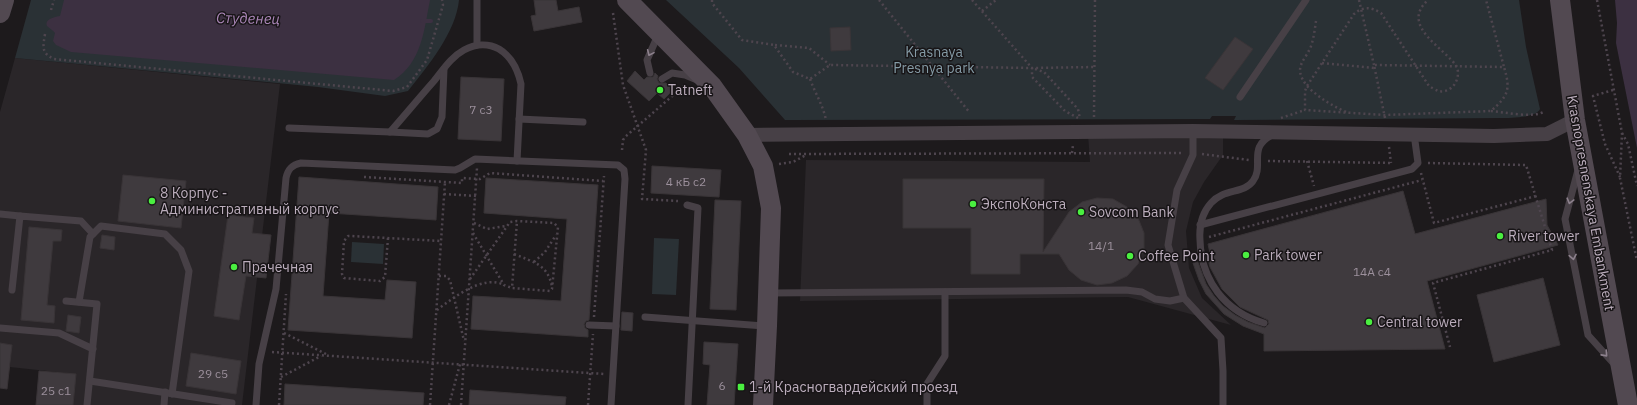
<svg xmlns="http://www.w3.org/2000/svg" width="1637" height="405" font-family="'IBM Plex Sans',sans-serif">
  <rect width="100%" height="100%" fill="#1d1a1c"/>
  <g fill="#2a2629">
    <polygon points="15,58 280,84 242,405 73,405 75,374 10,367 12,345 0,343 0,112"/>
    <polygon points="1088,134 1223,136 1223,155 1204,182 1193,202 1186,231 1189,268 1202,298 1231,325 1128,297 800,301 806,160 1090,162"/>
  </g>
  <g fill="#2a3135">
    <path d="M 31,0 L 459,0 C 456,32 428,66 408,91 L 385,96 L 318,87 L 15,58 Z"/>
    <path d="M 666,0 L 1519,0 L 1526,47 L 1540,109 C 1536,118 1510,118 1501,118 L 1234,120 L 1236,116 L 1212,116 L 1210,119 L 785,120 L 739,68 Z"/>
    <polygon points="654,238 679,239 676,295 652,294"/>
    <polygon points="352,242 384,244 383,264 351,262"/>
  </g>
  <g fill="#3c3041">
    <path d="M 64,0 L 430,0 C 424,30 422,62 394,80 L 71,52 L 56,45 L 53,41 L 55,33 C 53,30 49,28 47,26 C 44,19 55,17 60,16 Z"/>
    <polygon points="1615,0 1637,0 1637,148 1616,43 1617,23"/>
  </g>
  <g fill="none" stroke-linecap="round" stroke-linejoin="round">
    <polyline stroke="#3c3041" stroke-width="4" points="422,21 431,21"/>
  </g>
  <g fill="#3f3a3e" stroke="#393437">
    <polygon points="534,0 556,0 558,11 579,7 582,22 534,31 531,16 536,15"/>
    <polygon points="850,27 851,50 831,51 830,28"/>
    <polygon points="1235,37 1253,49 1223,90 1205,78"/>
    <polygon points="635,71 644,80 647,77 653,77 655,73 658,76 657,79 659,83 666,83 673,90 664,99 657,93 649,101 627,81"/>
    <polygon points="461,77 504,79 501,141 458,139"/>
    <polygon points="652,166 721,170 719,197 651,193"/>
    <polygon points="123,175 186,181 181,228 118,221"/>
    <polygon points="299,177 438,187 436,220 329,213 323,296 385,300 387,280 416,282 412,338 288,330"/>
    <polygon points="486,178 598,185 589,320 586,321 584,324 585,328 588,330 588,337 471,329 473,296 561,301 567,219 484,213"/>
    <polygon points="903,179 1044,179 1043,252 1069,212 1082,202 1097,198 1113,199 1127,207 1138,218 1144,233 1144,249 1138,264 1127,276 1112,283 1097,285 1081,280 1069,270 1059,254 1020,254 1020,274 971,274 971,228 903,228"/>
    <polygon points="1403,191 1415,234 1546,199 1547,225 1558,245 1427,281 1445,349 1264,351 1264,334 1243,326 1224,314 1206,294 1199,280 1193,263 1198,262 1206,284 1214,296 1223,306 1235,315 1248,322 1265,328 1269,324 1268,320 1240,307 1222,289 1210,267 1208,259 1211,258 1208,244"/>
    <polygon points="715,200 741,201 736,310 710,309"/>
    <polygon points="228,215 254,218 252,233 271,235 266,278 246,276 239,320 214,316"/>
    <polygon points="29,227 62,230 61,241 53,241 47,305 55,306 54,323 21,320"/>
    <polygon points="102,235 115,237 114,250 100,248"/>
    <polygon points="1543,278 1560,345 1494,362 1477,295"/>
    <polygon points="622,312 633,313 632,331 621,330"/>
    <polygon points="68,315 81,317 79,333 66,331"/>
    <polygon points="704,342 738,344 734,405 707,405 710,365 703,364"/>
    <polygon points="0,343 12,345 7,389 0,388"/>
    <polygon points="191,353 241,361 236,394 186,386"/>
    <polygon points="39,371 76,374 73,405 36,405"/>
    <polygon points="285,384 424,393 423,405 284,405"/>
    <polygon points="470,390 566,397 565,405 469,405"/>
  </g>
  <g fill="none" stroke-linecap="round" stroke-linejoin="round">
    <g stroke="#4e454e" stroke-width="2.5" stroke-dasharray="2 3" stroke-linecap="butt">
      <polyline points="712,0 712,3 742,40 774,45 793,72 810,79 830,65 1032,68 1094,67"/>
      <polyline points="879,0 970,113"/>
      <polyline points="972,0 1032,68 1032,77 1065,111 1078,118"/>
      <polyline points="1359,0 1374,65"/>
      <polyline points="1597,0 1622,133 1620,178 1637,261"/>
      <polyline points="51,10 54,0"/>
      <polyline points="982,11 996,0"/>
      <polyline points="613,13 623,85 646,150 642,199 678,201"/>
      <path d="M 1316,21 C 1315,28 1314,36 1312,43 C 1307,61 1291,65 1307,86 L 1354,14 C 1363,6 1371,7 1381,13 L 1429,86 C 1432,88 1436,90 1438,91 C 1452,94 1461,79 1457,67 C 1445,48 1399,26 1428,0"/>
      <path d="M 45,34 C 43,47 41,53 54,59 L 393,91 L 407,87 L 427,60 L 443,5 L 442,0"/>
      <polyline points="775,45 809,48 830,65"/>
      <polyline points="1322,63 1374,68"/>
      <polyline points="1035,69 1044,72 1078,109 1080,119"/>
      <path d="M 810,79 C 815,93 823,105 826,120"/>
      <polyline points="1613,90 1593,96 1605,144 1620,177"/>
      <path d="M 1491,111 C 1505,112 1534,119 1545,111"/>
      <path d="M 1346,112 C 1331,105 1319,98 1307,86 L 1305,91 L 1305,110 L 1385,115 L 1491,111 C 1508,96 1511,90 1504,67"/>
      <polyline points="1094,117 1095,0"/>
      <polyline points="1281,118 1305,110"/>
      <polyline points="1385,118 1374,65 1504,67 1486,0"/>
      <polyline points="1622,133 1628,144 1637,186"/>
      <polyline points="1389,147 1391,163"/>
      <polyline points="622,150 623,140 625,137 685,85"/>
      <polyline points="1072,153 1073,145"/>
      <polyline points="789,154 1183,153"/>
      <polyline points="1202,154 1249,160"/>
      <polyline points="1268,161 1393,163"/>
      <polyline points="1307,161 1314,186"/>
      <polyline points="1428,163 1526,165 1552,250 1433,283 1450,347"/>
      <polyline points="779,164 793,162 806,155"/>
      <polyline points="1421,173 1434,223 1536,196"/>
      <polyline points="364,177 462,183 462,178 480,179 490,173 603,181"/>
      <polyline points="444,194 476,196"/>
      <polyline points="474,223 487,229 506,226"/>
      <polyline points="473,233 504,285 512,288"/>
      <polyline points="1209,237 1422,180"/>
      <polyline points="388,238 385,277 380,281 344,278 342,274 344,241 348,236 351,236 441,241"/>
      <path d="M 514,254 C 533,262 548,264 552,287"/>
      <polyline points="534,262 545,252 556,235"/>
      <polyline points="439,276 446,276 450,280 464,341"/>
      <polyline points="470,279 510,222 517,221 554,223 558,227 552,289 550,291 512,288 517,221"/>
      <path d="M 437,310 C 453,298 483,274 504,285"/>
      <polyline points="594,317 604,176"/>
      <polyline points="284,333 326,354"/>
      <polyline points="272,352 604,374"/>
      <polyline points="281,377 321,356"/>
      <polyline points="279,405 286,294"/>
      <polyline points="430,405 445,182"/>
      <polyline points="449,405 460,364"/>
      <polyline points="461,405 477,168"/>
      <polyline points="588,405 593,334"/>
    </g>
    <g stroke="#474046" stroke-width="7">
      <polyline points="477,45 477,0"/>
      <polyline points="650,73 647,60 658,35"/>
      <polyline points="662,79 672,73 685,75 697,80"/>
      <polyline points="1240,97 1306,0"/>
      <polyline points="519,119 583,122"/>
      <path d="M 289,128 L 390,132 C 405,115 419,98 434,81 C 443,70 451,57 464,50 C 475,44 488,43 499,49 C 512,57 518,70 521,84 L 517,161"/>
      <polyline points="1193,131 1193,155 1177,190 1168,245 1184,298 1221,338 1223,371 1223,405"/>
      <polyline points="390,132 428,134 437,129 442,117 444,69"/>
      <polyline points="1578,170 1565,219 1588,335 1615,365"/>
      <polyline points="687,205 698,208 688,405"/>
      <polyline points="0,214 20,216"/>
      <polyline points="1200,225 1412,169 1418,163 1414,134"/>
      <polyline points="12,290 20,216 81,221 93,234"/>
      <polyline points="770,293 1126,290 1142,292 1155,299 1170,301 1184,298"/>
      <polyline points="66,301 97,304 87,405"/>
      <polyline points="79,302 90,237 101,226 165,234 181,250 189,271 172,394"/>
      <polyline points="645,317 765,326"/>
      <path d="M 1264,323 C 1225,312 1201,280 1200,240 C 1199,226 1202,213 1211,203 C 1224,188 1244,194 1253,181 C 1265,165 1246,147 1274,134"/>
      <polyline points="589,325 616,326"/>
      <polyline points="0,328 59,333 93,349"/>
      <polyline points="90,381 232,403"/>
      <polyline points="164,405 165,392"/>
      <path d="M 256,405 L 259,364 L 276,289 L 286,178 C 288,169 292,165 301,163 L 455,170 L 460,168 L 475,159 L 618,165 L 624,170 L 625,179 L 611,405"/>
      <polyline points="927,405 927,384 945,356 945,292"/>
    </g>
    <polyline stroke="#474046" stroke-width="14" points="747,135 1193,131 1494,136 1547,134 1575,120"/>
    <g stroke="#524951" stroke-width="20">
      <polyline points="627,0 712,86 747,135 763,166 771,208 767,326 763,405"/>
      <polyline points="1560,0 1575,120 1628,405"/>
      <polyline points="0,13 4,0"/>
    </g>
  </g>
  <defs><path id="oneway-chevron" d="M-2-3.5L2.5 0L-2 3.5" fill="none" stroke-width="1.6" stroke-linecap="round" stroke-linejoin="round"/></defs>
  <g stroke="#8d818d">
    <use href="#oneway-chevron" transform="translate(650 53) rotate(114)"/>
    <use href="#oneway-chevron" transform="translate(1570 201) rotate(105)"/>
    <use href="#oneway-chevron" transform="translate(1573 257) rotate(79)"/>
    <use href="#oneway-chevron" transform="translate(1605 354) rotate(48)"/>
  </g>
  <g fill="#4aef40" stroke="#181517" stroke-width="1.5">
    <circle cx="660" cy="90" r="4"/>
    <circle cx="152" cy="201" r="4"/>
    <circle cx="973" cy="204" r="4"/>
    <circle cx="1081" cy="212" r="4"/>
    <circle cx="1500" cy="236" r="4"/>
    <circle cx="1246" cy="255" r="4"/>
    <circle cx="1130" cy="256" r="4"/>
    <circle cx="234" cy="267" r="4"/>
    <circle cx="1369" cy="322" r="4"/>
    <rect x="737" y="383" width="8" height="8" rx="2"/>
  </g>
  <g text-anchor="middle" dominant-baseline="central" stroke-width="3" stroke-linejoin="round" paint-order="stroke">
    <g font-size="12" fill="#9c909c">
      <text x="481" y="109">7 с3</text>
      <text x="686" y="181">4 кБ с2</text>
      <text x="1101" y="245">14/1</text>
      <text x="1372" y="271">14А с4</text>
      <text x="213" y="373">29 с5</text>
      <text x="722" y="385">6</text>
      <text x="56" y="390">25 с1</text>
    </g>
    <g font-size="14" fill="#859ba6" stroke="#181517">
      <text x="934" y="52">Krasnaya<tspan x="934" dy="16">Presnya park</tspan></text>
    </g>
    <g font-size="14" fill="#bbadbc" stroke="#181517" text-anchor="start">
      <text x="668" y="90">Tatneft</text>
      <text x="160" y="193">8 Корпус -<tspan x="160" dy="16">Административный корпус</tspan></text>
      <text x="981" y="204">ЭкспоКонста</text>
      <text x="1089" y="212">Sovcom Bank</text>
      <text x="1508" y="236">River tower</text>
      <text x="1254" y="255">Park tower</text>
      <text x="1138" y="256">Coffee Point</text>
      <text x="242" y="267">Прачечная</text>
      <text x="1377" y="322">Central tower</text>
      <text x="749" y="387">1-й Красногвардейский проезд</text>
    </g>
    <g font-size="14" fill="#bbadbc" stroke="#181517">
      <text transform="translate(1591 203) rotate(80)">Krasnopresnenskaya Embankment</text>
    </g>
    <g font-size="15" font-style="italic" fill="#a985b6" stroke="#181517">
      <text transform="translate(248 18) rotate(1)">Студенец</text>
    </g>
  </g>
</svg>
